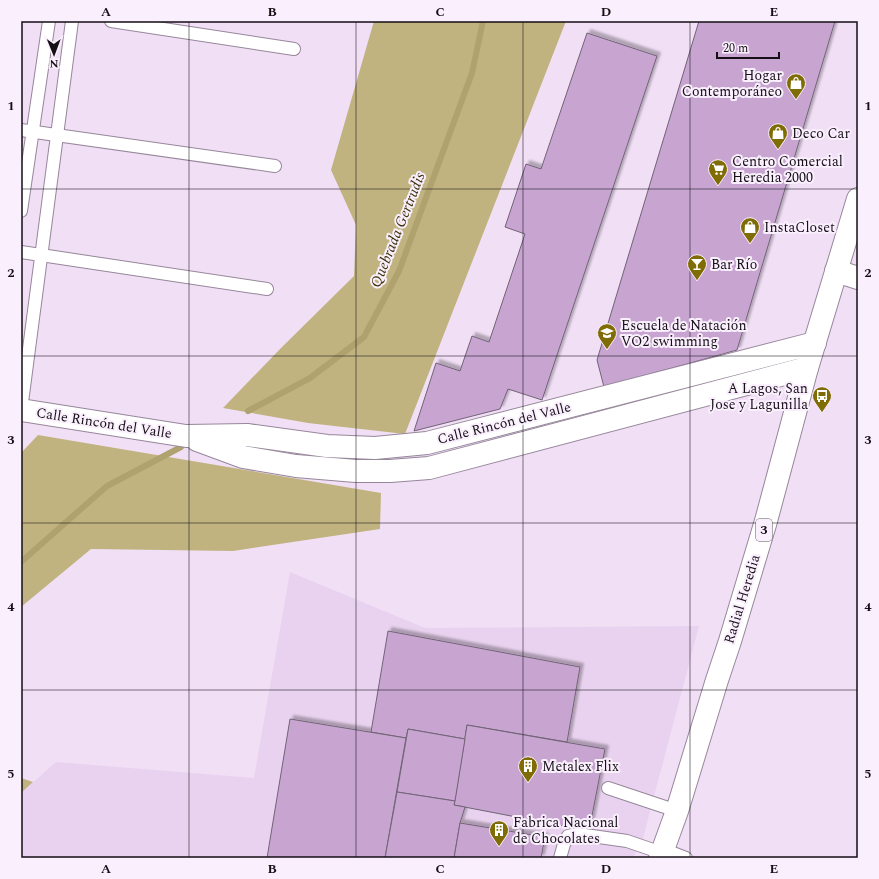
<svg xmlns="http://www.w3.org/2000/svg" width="879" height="879" font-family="Spectral,serif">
  <defs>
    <filter id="shadow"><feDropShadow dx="3.5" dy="-3.5" stdDeviation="1" flood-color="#0004"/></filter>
  </defs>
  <rect width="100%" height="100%" fill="#f1dff6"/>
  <polygon fill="#e9d2ef" points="290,572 425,628 699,626 643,838 633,858 21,858 21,793 56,762 254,778"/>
  <g fill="#c0b37f">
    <polygon points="374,21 566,21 405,434 308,423 223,408 281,348 354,276 356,225 331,170"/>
    <polygon points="38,435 381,493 380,529 233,551 91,549 21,607 21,453"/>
    <polygon points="21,778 33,782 21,793"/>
  </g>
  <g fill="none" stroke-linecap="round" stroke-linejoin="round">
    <g stroke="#afa26f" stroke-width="6">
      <polyline points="248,411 310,378 364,337 399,271 472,73 483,21"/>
      <polyline points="21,562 107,486 181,447"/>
    </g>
  </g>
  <g fill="#c7a5d0" stroke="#726377" filter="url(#shadow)">
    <polygon points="699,21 835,21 737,350 604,387 597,360"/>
    <polygon points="587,33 657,56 542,400 508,389 500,409 414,431 436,363 460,371 472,336 489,342 525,234 505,227 526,164 541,169"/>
    <polygon points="388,631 580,667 567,742 467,725 465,739 408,729 406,738 371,732"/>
    <polygon points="290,719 406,738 385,858 267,858"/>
    <polygon points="467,725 605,749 589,831 454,805"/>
    <polygon points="408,729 465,739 455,801 397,792"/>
    <polygon points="397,792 455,801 454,805 465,807 460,823 454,858 385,858"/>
    <polygon points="460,823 545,837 541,858 454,858"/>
  </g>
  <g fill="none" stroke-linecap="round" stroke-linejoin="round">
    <defs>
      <g id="lane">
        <polyline points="111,21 294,49"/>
        <polyline points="21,130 275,166"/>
        <polyline points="21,211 49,21"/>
        <polyline points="21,252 267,289"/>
        <polyline points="21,410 72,21"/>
        <polyline points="608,788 677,811"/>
        <polyline points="663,849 686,858"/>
        <polyline points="560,858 564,844 568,836 578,834 627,841 662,853"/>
      </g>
      <g id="street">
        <polyline points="836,271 858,278"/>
        <polyline points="21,410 186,436 247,435 327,446 375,448 427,443 815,343"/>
        <polyline points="197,440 243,457 296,466 356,471 390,471 429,468 807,368"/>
      </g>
      <polyline id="primary" points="660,858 677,811 717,680 730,641 766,521 807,368 858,199"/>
    </defs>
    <use href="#lane" stroke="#97879b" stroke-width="14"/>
    <use href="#street" stroke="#97879b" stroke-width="24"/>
    <use href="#primary" stroke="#97879b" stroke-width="24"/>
    <use href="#lane" stroke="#fff" stroke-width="12"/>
    <use href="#street" stroke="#fff" stroke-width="22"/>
    <use href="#primary" stroke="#fff" stroke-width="22"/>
  </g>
  <path fill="none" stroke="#140e15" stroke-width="1" stroke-opacity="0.55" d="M 189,21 L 189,858M 356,21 L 356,858M 523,21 L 523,858M 690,21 L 690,858M 21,189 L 858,189M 21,356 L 858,356M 21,523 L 858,523M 21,690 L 858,690"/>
  <defs>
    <symbol id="shop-pin" viewBox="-11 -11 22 30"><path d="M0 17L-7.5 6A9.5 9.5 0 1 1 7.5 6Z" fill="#7f6c05" stroke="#faeffd"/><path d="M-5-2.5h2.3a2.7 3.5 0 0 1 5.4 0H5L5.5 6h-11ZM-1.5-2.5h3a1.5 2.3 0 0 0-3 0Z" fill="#fff"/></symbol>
    <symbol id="supermarket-pin" viewBox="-11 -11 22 30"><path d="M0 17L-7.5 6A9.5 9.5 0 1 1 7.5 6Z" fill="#7f6c05" stroke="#faeffd"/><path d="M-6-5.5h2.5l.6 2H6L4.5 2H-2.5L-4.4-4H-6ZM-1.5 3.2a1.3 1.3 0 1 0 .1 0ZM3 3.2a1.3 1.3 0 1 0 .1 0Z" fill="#fff"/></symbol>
    <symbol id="bar-pin" viewBox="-11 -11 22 30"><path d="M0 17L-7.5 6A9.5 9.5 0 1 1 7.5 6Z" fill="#7f6c05" stroke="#faeffd"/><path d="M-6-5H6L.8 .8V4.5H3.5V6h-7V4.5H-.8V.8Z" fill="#fff"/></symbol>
    <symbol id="school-pin" viewBox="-11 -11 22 30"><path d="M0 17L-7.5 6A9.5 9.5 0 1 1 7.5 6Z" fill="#7f6c05" stroke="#faeffd"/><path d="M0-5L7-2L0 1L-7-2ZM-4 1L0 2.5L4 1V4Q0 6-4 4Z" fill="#fff"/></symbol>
    <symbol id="bus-pin" viewBox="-11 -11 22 30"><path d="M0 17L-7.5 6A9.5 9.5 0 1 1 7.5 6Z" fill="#7f6c05" stroke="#faeffd"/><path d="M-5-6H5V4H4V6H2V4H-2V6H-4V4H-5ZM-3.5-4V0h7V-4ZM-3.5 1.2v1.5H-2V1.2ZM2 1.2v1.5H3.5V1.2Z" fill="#fff"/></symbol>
    <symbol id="building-pin" viewBox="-11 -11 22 30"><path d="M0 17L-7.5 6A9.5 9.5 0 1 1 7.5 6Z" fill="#7f6c05" stroke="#faeffd"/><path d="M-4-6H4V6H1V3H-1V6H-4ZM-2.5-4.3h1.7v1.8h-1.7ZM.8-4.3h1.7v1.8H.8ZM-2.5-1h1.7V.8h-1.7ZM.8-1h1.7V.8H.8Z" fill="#fff"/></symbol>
  </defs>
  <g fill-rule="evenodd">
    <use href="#shop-pin" x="785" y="72" width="22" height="30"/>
    <use href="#shop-pin" x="767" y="122" width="22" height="30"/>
    <use href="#supermarket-pin" x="707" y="158" width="22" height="30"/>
    <use href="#shop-pin" x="739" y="216" width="22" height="30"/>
    <use href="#bar-pin" x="686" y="253" width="22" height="30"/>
    <use href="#school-pin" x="596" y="322" width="22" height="30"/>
    <use href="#bus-pin" x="811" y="385" width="22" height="30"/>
    <use href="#building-pin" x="517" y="755" width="22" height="30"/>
    <use href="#building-pin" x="488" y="819" width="22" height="30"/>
  </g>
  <g text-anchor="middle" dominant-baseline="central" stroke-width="4" stroke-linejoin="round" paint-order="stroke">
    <rect fill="#faeffd" stroke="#59525b" stroke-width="1" x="756" y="519" width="16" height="22" rx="3"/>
    <g font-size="13" font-weight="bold" fill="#140e15">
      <text x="764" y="530">3</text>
    </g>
    <g font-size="14" fill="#140e15" stroke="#faeffd" text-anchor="start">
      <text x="782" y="75" text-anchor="end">Hogar<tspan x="782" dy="16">Contemporáneo</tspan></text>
      <text x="792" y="133">Deco Car</text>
      <text x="732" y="161">Centro Comercial<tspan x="732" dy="16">Heredia 2000</tspan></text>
      <text x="764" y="227">InstaCloset</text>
      <text x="711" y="264">Bar Río</text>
      <text x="621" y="325">Escuela de Natación<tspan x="621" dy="16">VO2 swimming</tspan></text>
      <text x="808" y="388" text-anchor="end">A Lagos, San<tspan x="808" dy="16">Jose y Lagunilla</tspan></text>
      <text x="542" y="766">Metalex Flix</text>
      <text x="513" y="822">Fabrica Nacional<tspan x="513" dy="16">de Chocolates</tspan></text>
    </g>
    <g font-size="14" fill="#140e15" stroke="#faeffd">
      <text transform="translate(104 423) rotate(9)">Calle Rincón del Valle</text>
      <text transform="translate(504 423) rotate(-14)">Calle Rincón del Valle</text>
      <text transform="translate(742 599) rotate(-73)">Radial Heredia</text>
    </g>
    <g font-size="15" font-style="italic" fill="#393004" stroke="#faeffd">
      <text transform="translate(398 230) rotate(-68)">Quebrada Gertrudis</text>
    </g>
  </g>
  <rect width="879" height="879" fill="none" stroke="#faeffd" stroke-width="44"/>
  <g transform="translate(54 54) rotate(179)" stroke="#faeffd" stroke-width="3" paint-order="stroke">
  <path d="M0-3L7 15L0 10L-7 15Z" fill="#140e15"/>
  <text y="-6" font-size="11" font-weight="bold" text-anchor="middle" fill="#140e15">N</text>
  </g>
  <path d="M717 52v6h62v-6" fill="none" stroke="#140e15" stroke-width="2"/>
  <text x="723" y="52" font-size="12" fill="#140e15" stroke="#faeffd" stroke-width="3" paint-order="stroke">20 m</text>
  <rect x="22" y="22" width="835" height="835" fill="none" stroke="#140e15" stroke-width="1.5"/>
  <g font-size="13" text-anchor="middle" font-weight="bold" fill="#140e15">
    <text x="106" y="16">A</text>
    <text x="272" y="16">B</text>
    <text x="440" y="16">C</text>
    <text x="606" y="16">D</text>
    <text x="774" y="16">E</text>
    <text x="11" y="110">1</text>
    <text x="868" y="110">1</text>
    <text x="11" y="277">2</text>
    <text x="868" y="277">2</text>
    <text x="11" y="444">3</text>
    <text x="868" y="444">3</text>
    <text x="11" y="611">4</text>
    <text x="868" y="611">4</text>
    <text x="11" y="778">5</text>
    <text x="868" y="778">5</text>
    <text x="106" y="873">A</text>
    <text x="272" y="873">B</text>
    <text x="440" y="873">C</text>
    <text x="606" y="873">D</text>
    <text x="774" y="873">E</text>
  </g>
</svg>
